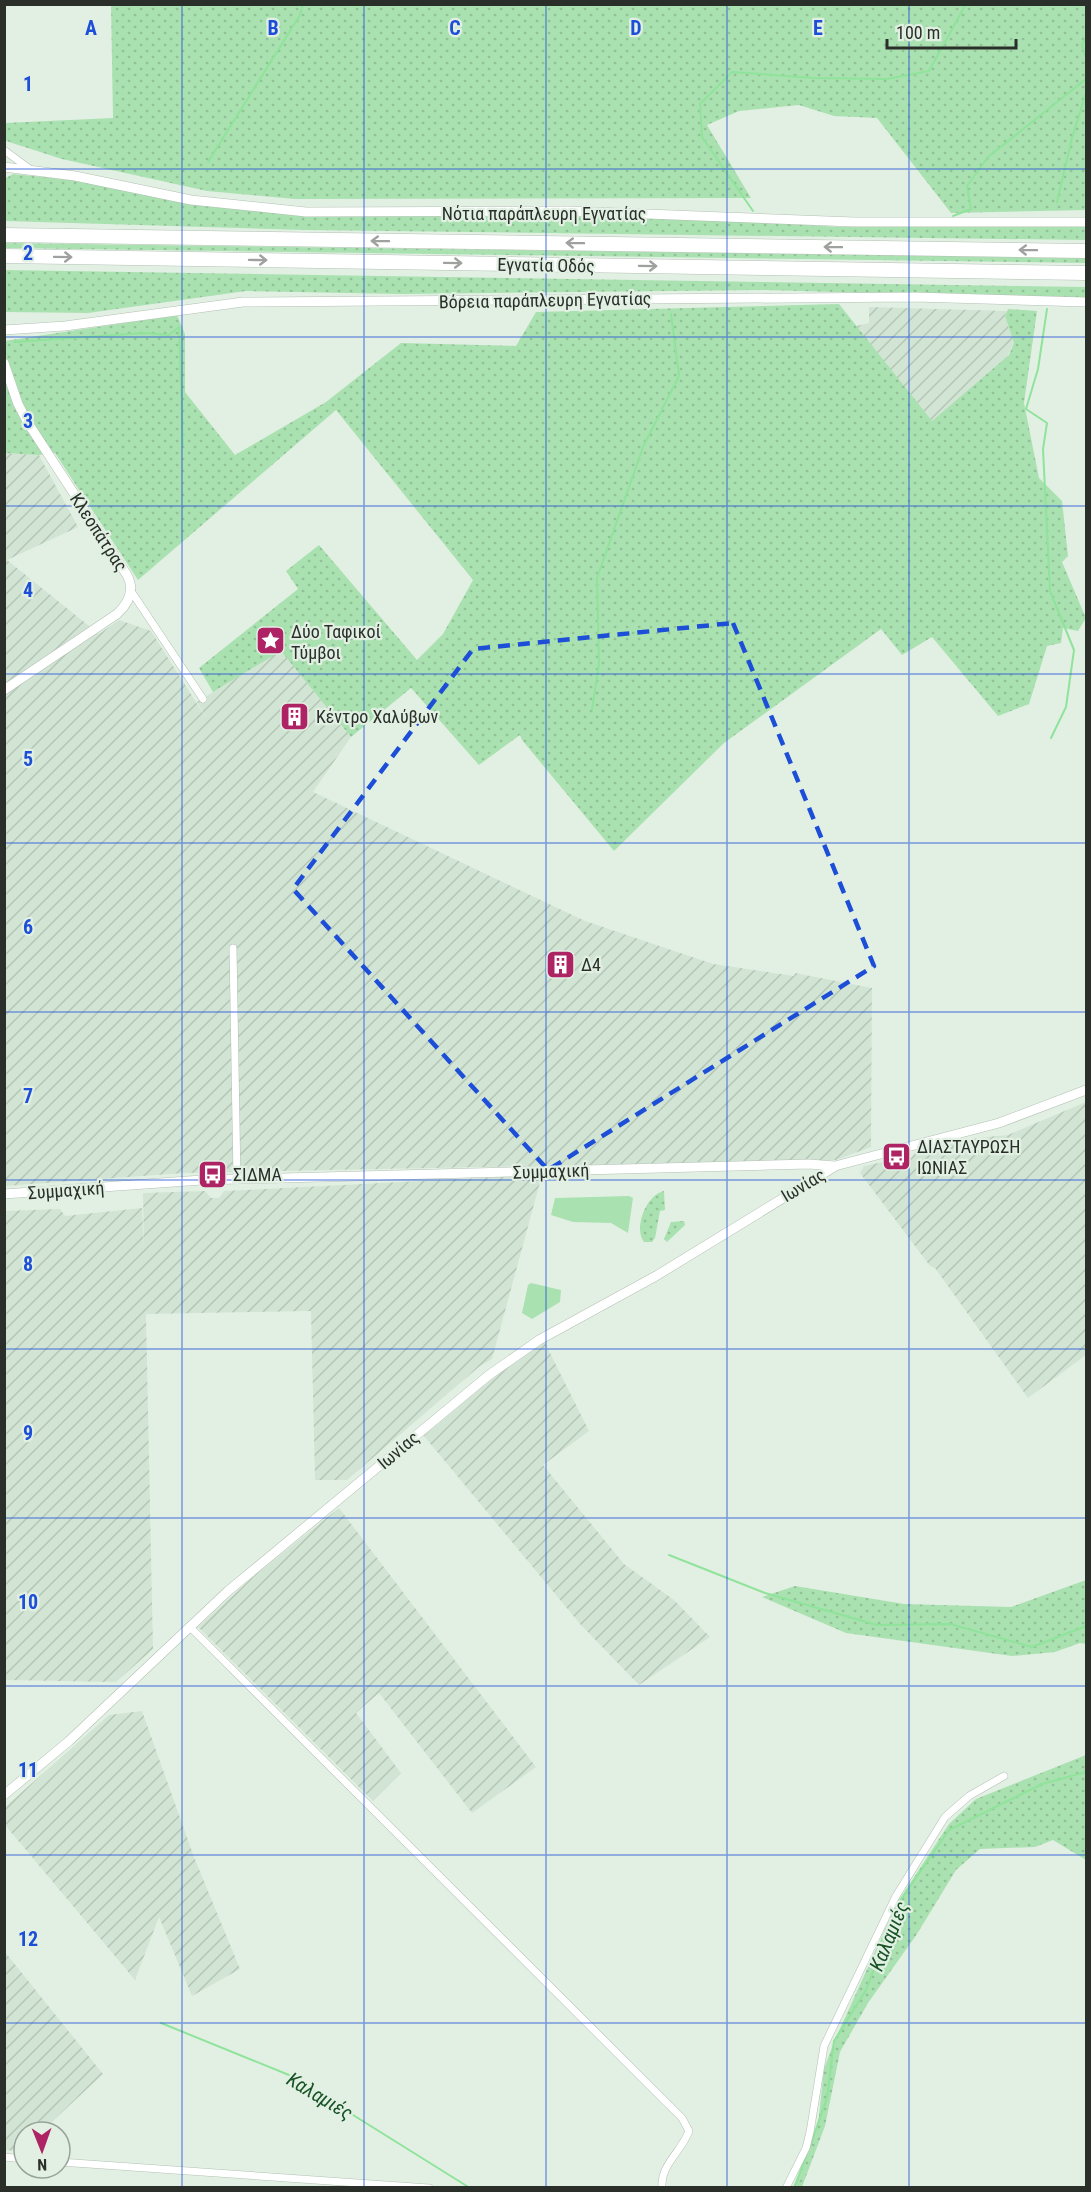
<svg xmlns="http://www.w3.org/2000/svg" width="1091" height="2192" font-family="'Roboto Condensed',sans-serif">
  <defs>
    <pattern id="industrial-furrows" width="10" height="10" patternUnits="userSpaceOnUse" patternTransform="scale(1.5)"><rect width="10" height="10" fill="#d2e5d4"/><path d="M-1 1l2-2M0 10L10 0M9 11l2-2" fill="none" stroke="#b4c5b6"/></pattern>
    <pattern id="grass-dots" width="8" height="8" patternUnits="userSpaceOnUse" patternTransform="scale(1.5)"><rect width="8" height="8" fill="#aae1b0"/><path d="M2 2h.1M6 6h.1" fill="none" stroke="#92c198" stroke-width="1.8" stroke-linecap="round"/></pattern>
  </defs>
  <rect width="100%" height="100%" fill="#e2f0e3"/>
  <g fill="url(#industrial-furrows)">
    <polygon points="869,307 1007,311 1005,316 1014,343 1007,357 932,422 856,326 869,323"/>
    <polygon points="4,453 39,455 78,527 7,560 99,634 119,620 151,631 208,721 197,702 281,650 351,737 313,792 585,921 713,964 794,976 795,973 872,988 871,1147 836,1160 184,1173 5,1186"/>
    <polygon points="1086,1102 1086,1355 1028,1398 935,1268 930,1266 860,1173 864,1166 888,1161 893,1164 911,1158 916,1151 976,1138 1008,1135"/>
    <polygon points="542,1175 492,1359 480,1366 347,1480 315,1480 311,1311 146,1314 153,1649 116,1682 5,1680 4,1211 60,1209 65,1216 142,1208 144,1251 143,1193 205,1191 211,1198 219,1198 224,1191"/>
    <polygon points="544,1341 589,1431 543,1465 624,1564 674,1600 710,1637 639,1685 580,1624 424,1436 483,1386"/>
    <polygon points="339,1508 536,1767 472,1813 379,1693 356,1713 401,1773 373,1801 198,1627 254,1576"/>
    <polygon points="142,1711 194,1857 240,1969 192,1996 159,1917 135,1980 5,1825 5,1807 109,1715"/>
    <polygon points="5,1952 103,2074 41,2132 24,2132 24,2148 20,2151 5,2150"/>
  </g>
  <g fill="url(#grass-dots)">
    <polygon points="111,5 1086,5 1086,210 951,213 877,118 834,116 799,105 739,111 707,125 751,198 295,199 207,191 62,159 6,141 5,123 113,118"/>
    <polygon points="13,174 83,181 332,216 668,217 841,227 1086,224 1086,240 305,230 5,221 4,179"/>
    <polygon points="5,243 1086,258 1086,263 5,248"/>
    <polygon points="4,270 1086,287 1086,299 764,290 401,294 246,291 88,313 5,312"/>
    <polygon points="839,304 932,421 1009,355 1014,343 1005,316 1008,309 1037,311 1024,403 1039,478 1062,501 1068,556 1062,562 1086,618 1078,631 1063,628 1061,643 1047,646 1029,704 998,716 932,637 902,655 881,629 724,743 614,851 522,740 520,735 479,765 411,688 351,737 281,651 213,692 199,668 298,589 286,571 319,545 417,660 443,634 473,580 336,410 138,580 55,453 39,455 5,453 4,341 177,315 185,334 185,392 235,455 326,402 401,343 516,346 536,312"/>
    <path d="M 664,1191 L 665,1210 L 660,1211 L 655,1238 L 652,1242 L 644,1242 C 633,1227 647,1194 664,1191 Z"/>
    <polygon points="684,1221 685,1225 667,1242 664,1239 671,1222"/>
    <polygon points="1086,1580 1086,1644 1080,1643 1055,1652 1012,1656 846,1633 762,1597 795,1586 904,1604 1011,1607"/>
    <polygon points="1086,1755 1086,1860 1053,1840 1035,1847 980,1849 956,1870 917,1934 868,2003 840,2052 825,2126 802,2187 793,2188 818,2125 824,2069 834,2042 897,1903 949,1824 976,1799"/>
  </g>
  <g fill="#aae1b0">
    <polygon points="629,1196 633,1198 628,1233 611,1223 573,1222 551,1215 555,1198"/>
    <polygon points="531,1283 561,1290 560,1302 532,1319 522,1313 528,1285"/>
  </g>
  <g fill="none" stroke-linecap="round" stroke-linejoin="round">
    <g stroke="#8fe39b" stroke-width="2">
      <polyline points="1086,37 1082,45 1086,58"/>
      <polyline points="208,162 300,15 303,4"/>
      <polyline points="1057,202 1072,138 1086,93"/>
      <polyline points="753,211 702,137 700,104 732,72 815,78 887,79 929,71 966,4"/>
      <polyline points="953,216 971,209 967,186 988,157 1086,79"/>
      <polyline points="1047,309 1038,369 1026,409 1047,423 1043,449 1050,591 1074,650 1066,707 1051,738"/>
      <polyline points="179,328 183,445"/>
      <polyline points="14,342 144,333 169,335 179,327"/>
      <polyline points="592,710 599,664 597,578 643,447 679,376 671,314"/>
      <polyline points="669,1555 765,1593 877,1625 950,1624 1032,1647 1086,1626"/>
      <polyline points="161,2023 289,2075 470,2188"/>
      <polyline points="811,2143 827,2098 834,2041 866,1990 900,1901 949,1830 1042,1784 1086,1772"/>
      <polyline points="794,2188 807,2154"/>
    </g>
    <defs>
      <g id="minor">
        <polyline points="4,150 31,170"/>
        <polyline points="131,591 203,699"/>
        <polyline points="233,948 237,1180"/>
        <path d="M 190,1627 L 682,2118 L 689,2131 C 682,2151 660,2165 662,2188"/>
        <polyline points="4,2157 24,2159"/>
        <polyline points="60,2162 429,2188"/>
        <polyline points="786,2188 806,2148 810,2132 824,2046 896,1896 945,1817 969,1796 1004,1776"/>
      </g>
      <g id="tertiary">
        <polyline points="4,167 75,176 191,200 306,212 569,211 854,222 1086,222"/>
        <polyline points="4,330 65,326 243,302 914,297 1086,302"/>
        <path d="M 4,363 L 18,404 L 28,423 L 127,575 C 135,590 129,603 117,614 L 4,690"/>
        <polyline points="4,1194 202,1180 809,1164 835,1166 999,1123 1086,1090"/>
        <polyline points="4,1795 69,1741 228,1591 489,1375 539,1340 656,1276 834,1167"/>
      </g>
      <g id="motorway">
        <polyline points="4,235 1086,251"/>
        <polyline points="4,256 1086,273"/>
      </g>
    </defs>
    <use href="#minor" stroke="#b3c0b4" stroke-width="8"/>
    <use href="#tertiary" stroke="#b3c0b4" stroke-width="10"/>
    <use href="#motorway" stroke="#b3c0b4" stroke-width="15"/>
    <use href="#minor" stroke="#fff" stroke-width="7"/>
    <use href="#tertiary" stroke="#fff" stroke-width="9"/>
    <use href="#motorway" stroke="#fff" stroke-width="14"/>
  </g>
  <defs><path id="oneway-shaft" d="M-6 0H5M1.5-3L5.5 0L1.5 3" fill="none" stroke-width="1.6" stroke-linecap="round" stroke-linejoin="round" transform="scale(1.5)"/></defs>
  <g stroke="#9fa19f">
    <use href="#oneway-shaft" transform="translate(380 241) rotate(-179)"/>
    <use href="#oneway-shaft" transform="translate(575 243) rotate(-179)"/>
    <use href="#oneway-shaft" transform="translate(833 247) rotate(-179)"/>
    <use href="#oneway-shaft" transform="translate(1028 250) rotate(-179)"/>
    <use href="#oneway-shaft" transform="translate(63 257) rotate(1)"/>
    <use href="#oneway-shaft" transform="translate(258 260) rotate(1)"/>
    <use href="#oneway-shaft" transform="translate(453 263) rotate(1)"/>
    <use href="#oneway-shaft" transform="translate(648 266) rotate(1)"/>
  </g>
  <path fill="none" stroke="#1d4ed8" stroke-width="4.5" stroke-dasharray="12 8" stroke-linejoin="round" d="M 733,623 L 874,966 L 548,1170 L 293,889 L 473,649 Z"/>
  <path fill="none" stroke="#1d4ed8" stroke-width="1.5" stroke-opacity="0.55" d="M 182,4 L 182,2188M 364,4 L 364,2188M 546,4 L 546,2188M 727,4 L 727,2188M 909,4 L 909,2188M 4,169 L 1086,169M 4,337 L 1086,337M 4,506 L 1086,506M 4,674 L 1086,674M 4,843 L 1086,843M 4,1012 L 1086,1012M 4,1180 L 1086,1180M 4,1349 L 1086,1349M 4,1518 L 1086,1518M 4,1686 L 1086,1686M 4,1855 L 1086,1855M 4,2023 L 1086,2023"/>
  <defs>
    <symbol id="sight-square" viewBox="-11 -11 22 22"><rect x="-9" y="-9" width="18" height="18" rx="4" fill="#ad2364" stroke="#e2f0e3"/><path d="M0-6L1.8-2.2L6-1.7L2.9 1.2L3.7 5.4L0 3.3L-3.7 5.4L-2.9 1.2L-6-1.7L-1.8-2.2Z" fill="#fff"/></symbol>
    <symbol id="building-square" viewBox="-11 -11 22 22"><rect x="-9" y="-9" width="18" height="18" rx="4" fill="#ad2364" stroke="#e2f0e3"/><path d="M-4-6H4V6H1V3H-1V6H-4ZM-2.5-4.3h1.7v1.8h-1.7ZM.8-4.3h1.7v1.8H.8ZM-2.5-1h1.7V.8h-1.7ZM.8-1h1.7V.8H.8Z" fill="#fff"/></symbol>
    <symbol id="bus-square" viewBox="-11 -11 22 22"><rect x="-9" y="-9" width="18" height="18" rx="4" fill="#ad2364" stroke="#e2f0e3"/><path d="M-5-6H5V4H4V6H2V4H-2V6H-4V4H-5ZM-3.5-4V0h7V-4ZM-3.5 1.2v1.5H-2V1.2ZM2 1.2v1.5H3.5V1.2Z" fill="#fff"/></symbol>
  </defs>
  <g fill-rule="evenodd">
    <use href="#sight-square" x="254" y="624" width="33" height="33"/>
    <use href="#building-square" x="278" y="700" width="33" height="33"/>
    <use href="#building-square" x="544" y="948" width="33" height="33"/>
    <use href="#bus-square" x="880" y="1140" width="33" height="33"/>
    <use href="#bus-square" x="196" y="1158" width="33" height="33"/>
  </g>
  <g text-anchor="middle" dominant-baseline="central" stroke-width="4.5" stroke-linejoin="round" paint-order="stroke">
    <g font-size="18" fill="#2a2f2a" stroke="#e2f0e3">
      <text x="544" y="213">Νότια παράπλευρη Εγνατίας</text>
      <text transform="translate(546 265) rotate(1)">Εγνατία Οδός</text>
      <text transform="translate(545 300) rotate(-1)">Βόρεια παράπλευρη Εγνατίας</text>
      <text transform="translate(99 532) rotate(57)">Κλεοπάτρας</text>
      <text transform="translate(551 1171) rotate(-2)">Συμμαχική</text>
      <text transform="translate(803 1185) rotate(-31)">Ιωνίας</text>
      <text transform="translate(66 1190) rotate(-4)">Συμμαχική</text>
      <text transform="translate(398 1450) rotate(-40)">Ιωνίας</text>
    </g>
    <g font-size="18" fill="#2a2f2a" stroke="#e2f0e3" text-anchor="start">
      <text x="291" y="631">Δύο Ταφικοί<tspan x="291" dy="21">Τύμβοι</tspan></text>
      <text x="316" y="716">Κέντρο Χαλύβων</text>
      <text x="581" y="964">Δ4</text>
      <text x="917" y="1146">ΔΙΑΣΤΑΥΡΩΣΗ<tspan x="917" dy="21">ΙΩΝΙΑΣ</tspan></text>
      <text x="233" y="1174">ΣΙΔΜΑ</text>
    </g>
    <g font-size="20" font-style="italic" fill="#185326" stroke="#e2f0e3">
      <text transform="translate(889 1936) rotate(-68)">Καλαμιές</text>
      <text transform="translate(320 2096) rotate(31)">Καλαμιές</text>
    </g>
  </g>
  <g font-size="20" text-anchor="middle" font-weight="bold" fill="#1d4ed8" stroke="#e2f0e3" stroke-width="4.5" stroke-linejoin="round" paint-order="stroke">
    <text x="91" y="35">A</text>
    <text x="273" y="35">B</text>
    <text x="455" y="35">C</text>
    <text x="636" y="35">D</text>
    <text x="818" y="35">E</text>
    <text x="28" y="91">1</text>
    <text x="28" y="260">2</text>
    <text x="28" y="428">3</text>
    <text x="28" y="597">4</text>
    <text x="28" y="766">5</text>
    <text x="28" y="934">6</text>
    <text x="28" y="1103">7</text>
    <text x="28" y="1271">8</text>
    <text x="28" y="1440">9</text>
    <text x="28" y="1609">10</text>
    <text x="28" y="1777">11</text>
    <text x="28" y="1946">12</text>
  </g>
  <rect width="1091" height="2192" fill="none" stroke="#2a2f2a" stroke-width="12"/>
  <g transform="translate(42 2150) rotate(179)"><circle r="28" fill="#e2f0e3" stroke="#98a399" stroke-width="1.5"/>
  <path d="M0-4.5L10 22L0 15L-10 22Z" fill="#ad2364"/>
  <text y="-9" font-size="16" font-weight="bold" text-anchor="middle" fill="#2a2f2a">N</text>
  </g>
  <path d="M887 39v9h129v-9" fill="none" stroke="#2a2f2a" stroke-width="3"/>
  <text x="896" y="39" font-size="18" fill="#2a2f2a" stroke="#e2f0e3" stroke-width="4.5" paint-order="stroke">100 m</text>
</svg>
